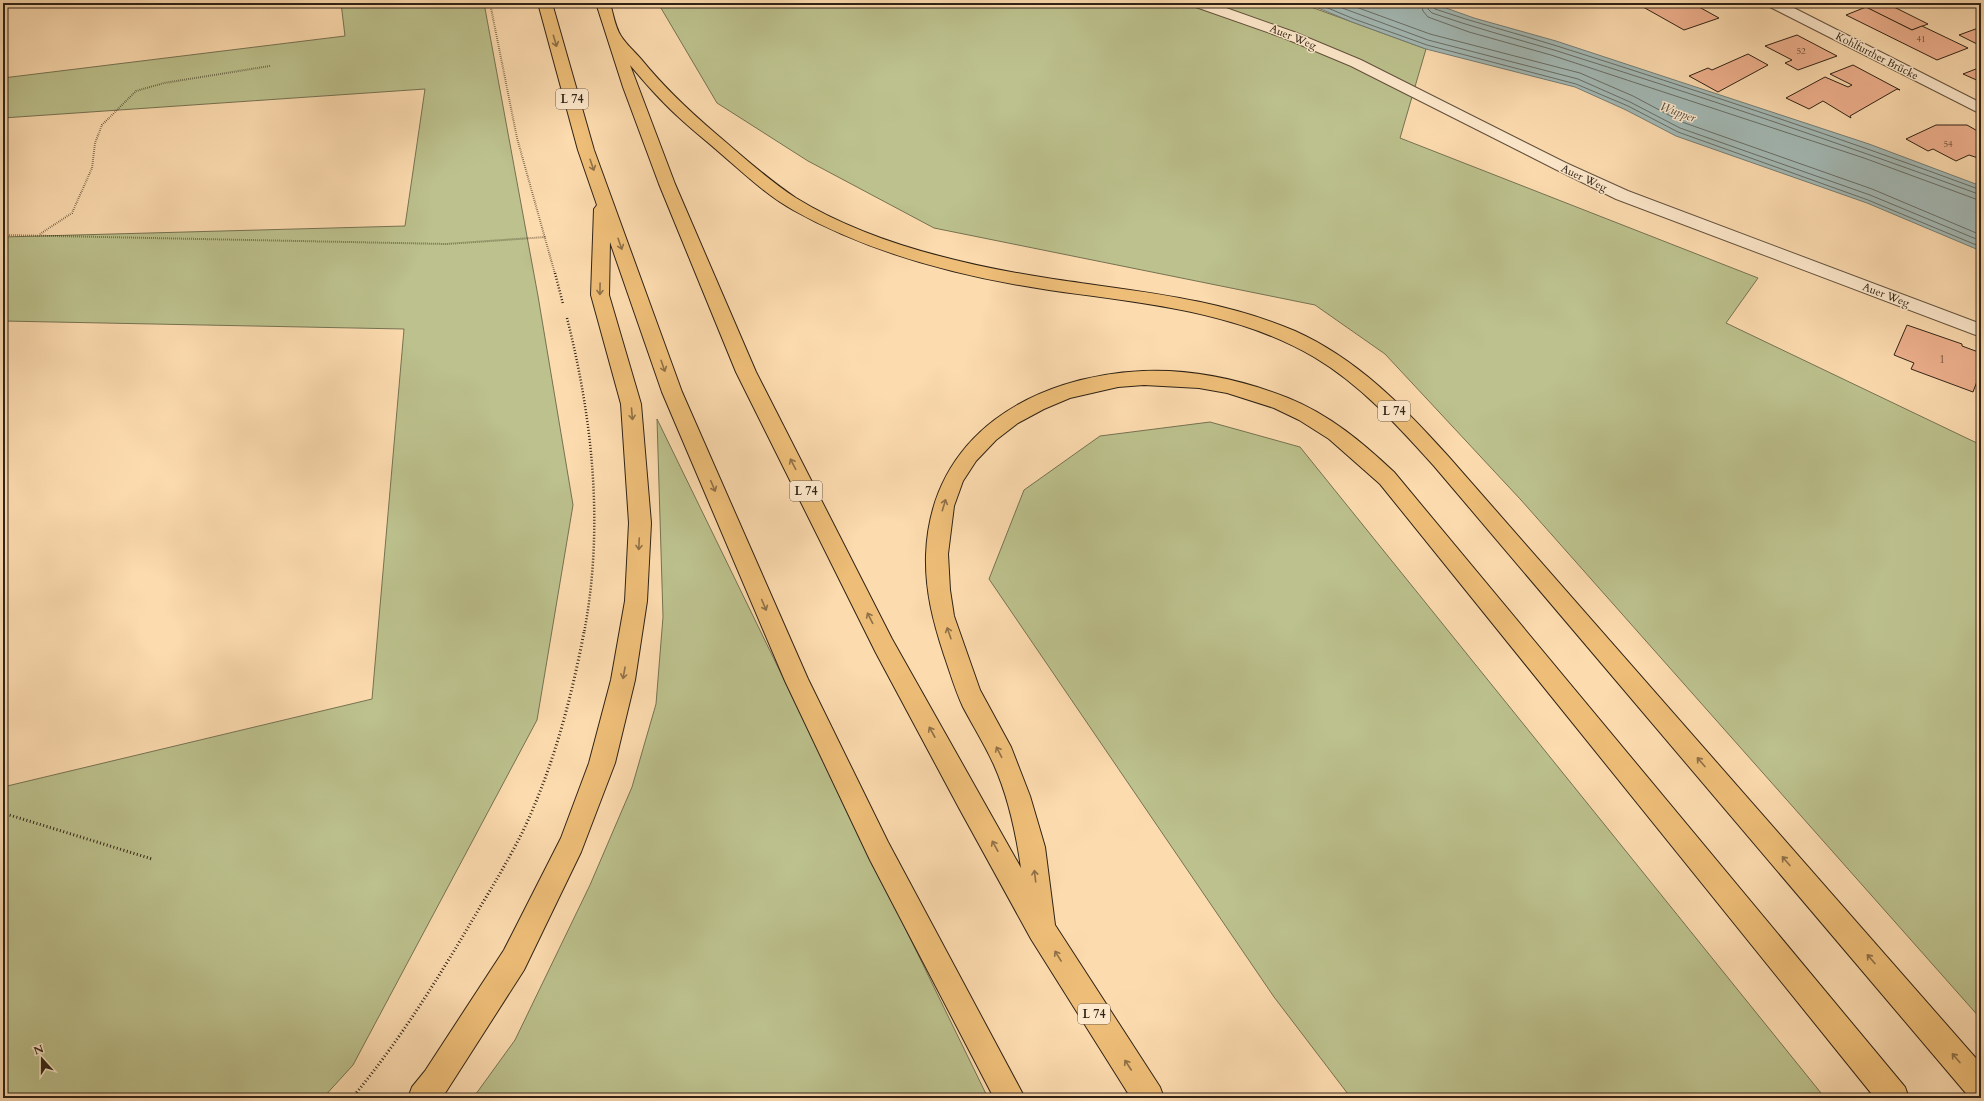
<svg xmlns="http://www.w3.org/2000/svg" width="1984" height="1101" font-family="Cardo,serif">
  <rect width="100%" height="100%" fill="#fcdbaf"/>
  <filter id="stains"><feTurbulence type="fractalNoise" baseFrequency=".005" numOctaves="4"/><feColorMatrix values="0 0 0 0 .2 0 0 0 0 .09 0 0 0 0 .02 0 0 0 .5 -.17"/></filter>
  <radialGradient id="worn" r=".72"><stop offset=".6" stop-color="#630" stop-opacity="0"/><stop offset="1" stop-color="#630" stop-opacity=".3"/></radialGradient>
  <g fill="#bcc18d" stroke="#767252">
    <polygon points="341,3 484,3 538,296 573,505 537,720 353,1065 323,1098 3,1098 3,787 372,699 404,329 3,321 3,237 405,226 425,89 3,118 3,78 345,36"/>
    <polygon points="658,3 1300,3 1426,49 1400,138 1758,278 1726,323 1981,445 1981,1019 1521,500 1385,354 1315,305 934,228 808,161 717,103"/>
    <polygon points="657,419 988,1098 473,1098 515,1040 590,885 632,787 656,704 663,617"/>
    <polygon points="1210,422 1300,447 1825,1098 1351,1098 1274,997 989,579 1024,490 1100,436"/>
  </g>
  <polygon fill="#a3b9b5" stroke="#757d75" points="1306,3 1432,3 1474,18 1556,41 1869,144 1981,186 1981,251 1867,203 1676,136 1626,110 1575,87 1426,49 1352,22"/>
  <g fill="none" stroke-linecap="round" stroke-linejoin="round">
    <g stroke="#6a6e66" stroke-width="1">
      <polyline points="1316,3 1354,19 1427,45 1576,84 1628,106 1678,132 1868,200 1981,247"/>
      <polyline points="1329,3 1428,40 1578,79 1630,102 1680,128 1870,195 1981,241"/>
      <polyline points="1345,3 1430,34 1580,73 1633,96 1682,122 1872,189 1981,235"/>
      <polyline points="1421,3 1423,11 1428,17 1469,32 1551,55 1864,158 1981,201"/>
      <path d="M 1427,3 L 1428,9 L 1432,13 C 1472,27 1513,38 1554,50 C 1697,95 1840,143 1981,195"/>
      <path d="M 1432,3 L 1435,9 C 1475,23 1516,33 1557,46 C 1699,91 1841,138 1981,190"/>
    </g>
  </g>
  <g fill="#efb18e" stroke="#302316">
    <polygon points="1636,3 1692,3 1719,18 1684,30"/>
    <polygon points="1882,3 1886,3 1928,24 1912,30 1867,8"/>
    <polygon points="1866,7 1912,30 1922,26 1968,48 1937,60 1846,15"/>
    <polygon points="1981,27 1981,46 1959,35"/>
    <polygon points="1797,35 1837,56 1798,70 1785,63 1792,60 1765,46"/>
    <polygon points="1748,54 1768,65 1718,92 1689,76 1708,68 1712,70"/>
    <polygon points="1853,65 1900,90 1897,89 1850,116 1851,118 1823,101 1809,109 1786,98 1825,77 1848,87 1852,85 1830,74"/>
    <polygon points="1981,67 1981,82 1963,74"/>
    <polygon points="1936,125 1967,125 1981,133 1981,159 1969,155 1956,161 1933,149 1928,151 1906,139"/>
    <polygon points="1907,325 1962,344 1962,346 1981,353 1981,371 1973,392 1911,369 1914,363 1894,355"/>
  </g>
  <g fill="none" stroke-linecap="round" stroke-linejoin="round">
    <defs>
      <g id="minor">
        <polygon points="1191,3 1212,3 1294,32 1361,60 1566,163 1628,191 1981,324 1981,337 1616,199 1555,169 1351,66 1284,38 1193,6"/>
        <polygon points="1766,3 1784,3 1981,103 1981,114 1768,6"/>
      </g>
      <g id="trunk">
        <polygon points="538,3 552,3 594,150 682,392 808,679 888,842 1025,1098 994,1098 870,860 785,681 662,392 610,242 609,295 641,404 651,523 647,601 635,680 615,763 581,852 524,970 442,1098 408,1098 412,1087 425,1071 504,950 561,838 589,763 611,680 625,601 629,523 621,404 591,295 594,209 597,205 578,150"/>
        <path d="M 596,3 L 610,3 C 613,13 615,27 621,36 C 626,44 634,51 641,59 C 663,86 688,110 715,133 C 741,155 767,179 796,198 C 869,243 963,265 1047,278 C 1130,291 1216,297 1295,331 C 1357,359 1403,406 1448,456 L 1981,1064 L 1981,1098 L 1970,1098 L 1434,466 C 1398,426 1361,385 1314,357 C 1234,310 1139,303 1049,290 C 962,277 871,254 793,210 C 768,196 748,177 727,159 C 706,140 683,123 664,103 C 652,91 641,78 630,65 L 675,184 L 756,372 L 892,639 L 1021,868 C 1016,833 1008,796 994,765 C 985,745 973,726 963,707 C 955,690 950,672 944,655 C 933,621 925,591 926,555 C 930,435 1033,376 1143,371 C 1192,369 1243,380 1288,398 C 1330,415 1362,442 1394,472 L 1905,1087 L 1909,1098 L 1875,1098 L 1380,484 L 1329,439 L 1299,420 L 1274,408 L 1227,393 L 1199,388 L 1144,385 L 1118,387 L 1070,398 L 1044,409 L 1018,423 L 996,440 L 976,461 L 963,481 L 954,506 L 948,554 L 950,590 L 954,616 L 980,690 L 1011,747 L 1030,796 L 1045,847 L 1055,925 L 1160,1087 L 1164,1098 L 1131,1098 L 1031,939 L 959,808 L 876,653 L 736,372 L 659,184 L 623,87 Z"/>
      </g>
    </defs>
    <use href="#minor" stroke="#63513c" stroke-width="2"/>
    <use href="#trunk" stroke="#302316" stroke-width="2"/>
    <g stroke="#302316" stroke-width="2" stroke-dasharray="0.5 1.5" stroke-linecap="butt">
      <polyline points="490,3 517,138 555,274"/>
      <polyline points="40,234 72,213 92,168 95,143 102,125 136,91 164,83 270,66"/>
      <polyline points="3,235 446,244 546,237"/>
    </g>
    <g stroke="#302316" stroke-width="2.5" stroke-dasharray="1 2" stroke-linecap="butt">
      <polyline points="555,273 563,304"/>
      <path d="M 567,318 C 593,421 604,528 584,633"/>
    </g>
    <g stroke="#302316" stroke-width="3" stroke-dasharray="1 2.5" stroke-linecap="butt">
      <polyline points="3,813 152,859"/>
      <path d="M 352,1098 C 393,1049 427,996 460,941 C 481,905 504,869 523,831 C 553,768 571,700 584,632"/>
    </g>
    <use href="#minor" fill="#fde8cb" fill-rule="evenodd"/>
    <use href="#trunk" fill="#eebe78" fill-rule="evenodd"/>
  </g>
  <defs><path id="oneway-shaft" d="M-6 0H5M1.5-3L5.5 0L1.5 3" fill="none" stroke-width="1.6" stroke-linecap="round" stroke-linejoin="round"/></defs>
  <g stroke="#8f7047">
    <use href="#oneway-shaft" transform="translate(555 41) rotate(74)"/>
    <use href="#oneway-shaft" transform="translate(592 165) rotate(71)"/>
    <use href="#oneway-shaft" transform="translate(620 244) rotate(71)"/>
    <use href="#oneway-shaft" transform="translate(600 289) rotate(91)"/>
    <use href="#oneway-shaft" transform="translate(663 366) rotate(71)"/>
    <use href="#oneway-shaft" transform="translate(632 414) rotate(85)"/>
    <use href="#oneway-shaft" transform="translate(793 464) rotate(-117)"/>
    <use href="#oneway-shaft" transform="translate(713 486) rotate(67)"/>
    <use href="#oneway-shaft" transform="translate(944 505) rotate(-73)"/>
    <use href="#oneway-shaft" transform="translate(639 544) rotate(93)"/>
    <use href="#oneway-shaft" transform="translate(764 605) rotate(67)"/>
    <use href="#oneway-shaft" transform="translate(870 618) rotate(-117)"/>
    <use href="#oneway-shaft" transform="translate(949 633) rotate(-109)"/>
    <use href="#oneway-shaft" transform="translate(624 673) rotate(100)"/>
    <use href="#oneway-shaft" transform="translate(932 732) rotate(-119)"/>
    <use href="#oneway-shaft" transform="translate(999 752) rotate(-117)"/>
    <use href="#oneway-shaft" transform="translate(1701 762) rotate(-131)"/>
    <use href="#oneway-shaft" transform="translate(995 846) rotate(-119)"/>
    <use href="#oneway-shaft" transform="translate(1786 861) rotate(-131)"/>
    <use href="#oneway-shaft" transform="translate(1035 876) rotate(-97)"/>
    <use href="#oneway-shaft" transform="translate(1058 956) rotate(-122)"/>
    <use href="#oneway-shaft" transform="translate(1871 959) rotate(-131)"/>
    <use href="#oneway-shaft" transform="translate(1956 1058) rotate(-131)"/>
    <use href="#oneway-shaft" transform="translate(1128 1065) rotate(-123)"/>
  </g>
  <g text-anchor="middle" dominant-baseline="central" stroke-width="3" stroke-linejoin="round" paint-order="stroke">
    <g font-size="9" fill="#604634">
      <text x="1921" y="39">41</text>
      <text x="1801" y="51">52</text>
      <text x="1948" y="144">54</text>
    </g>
    <g font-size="11" fill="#302316" stroke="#fde8cb">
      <text transform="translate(1293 37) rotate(22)">Auer Weg</text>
      <text transform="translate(1877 56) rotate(27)">Kohlfurther Brücke</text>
      <text transform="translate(1584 178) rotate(25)">Auer Weg</text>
      <text transform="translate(1886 295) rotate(21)">Auer Weg</text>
    </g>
    <g font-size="11" fill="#604634">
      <text x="1942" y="359">1</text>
    </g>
    <g fill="#fde8cb" stroke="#6e5e4c" stroke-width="1">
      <rect x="556" y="89" width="32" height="20" rx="3"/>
      <rect x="1378" y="401" width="32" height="20" rx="3"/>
      <rect x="790" y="481" width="32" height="20" rx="3"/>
      <rect x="1078" y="1004" width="32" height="20" rx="3"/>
    </g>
    <g font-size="12" font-weight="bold" fill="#302316">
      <text x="572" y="99">L 74</text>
      <text x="1394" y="411">L 74</text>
      <text x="806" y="491">L 74</text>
      <text x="1094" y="1014">L 74</text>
    </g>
    <g font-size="12" font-style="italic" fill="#525046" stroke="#fde8cb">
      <text transform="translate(1678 112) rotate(20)">Wupper</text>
    </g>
  </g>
  <rect width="1984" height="1101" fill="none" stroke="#fcdbaf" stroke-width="16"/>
  <rect x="4" y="4" width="1976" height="1093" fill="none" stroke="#302316" stroke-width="2"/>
  <rect x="8" y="8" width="1968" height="1085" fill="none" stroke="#302316"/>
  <g transform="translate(42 1059) rotate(339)" stroke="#fde8cb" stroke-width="3" paint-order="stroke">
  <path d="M0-3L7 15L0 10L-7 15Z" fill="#302316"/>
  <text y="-6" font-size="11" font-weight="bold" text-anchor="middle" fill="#302316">N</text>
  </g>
  <rect width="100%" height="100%" filter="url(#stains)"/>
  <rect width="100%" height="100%" fill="url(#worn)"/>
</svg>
